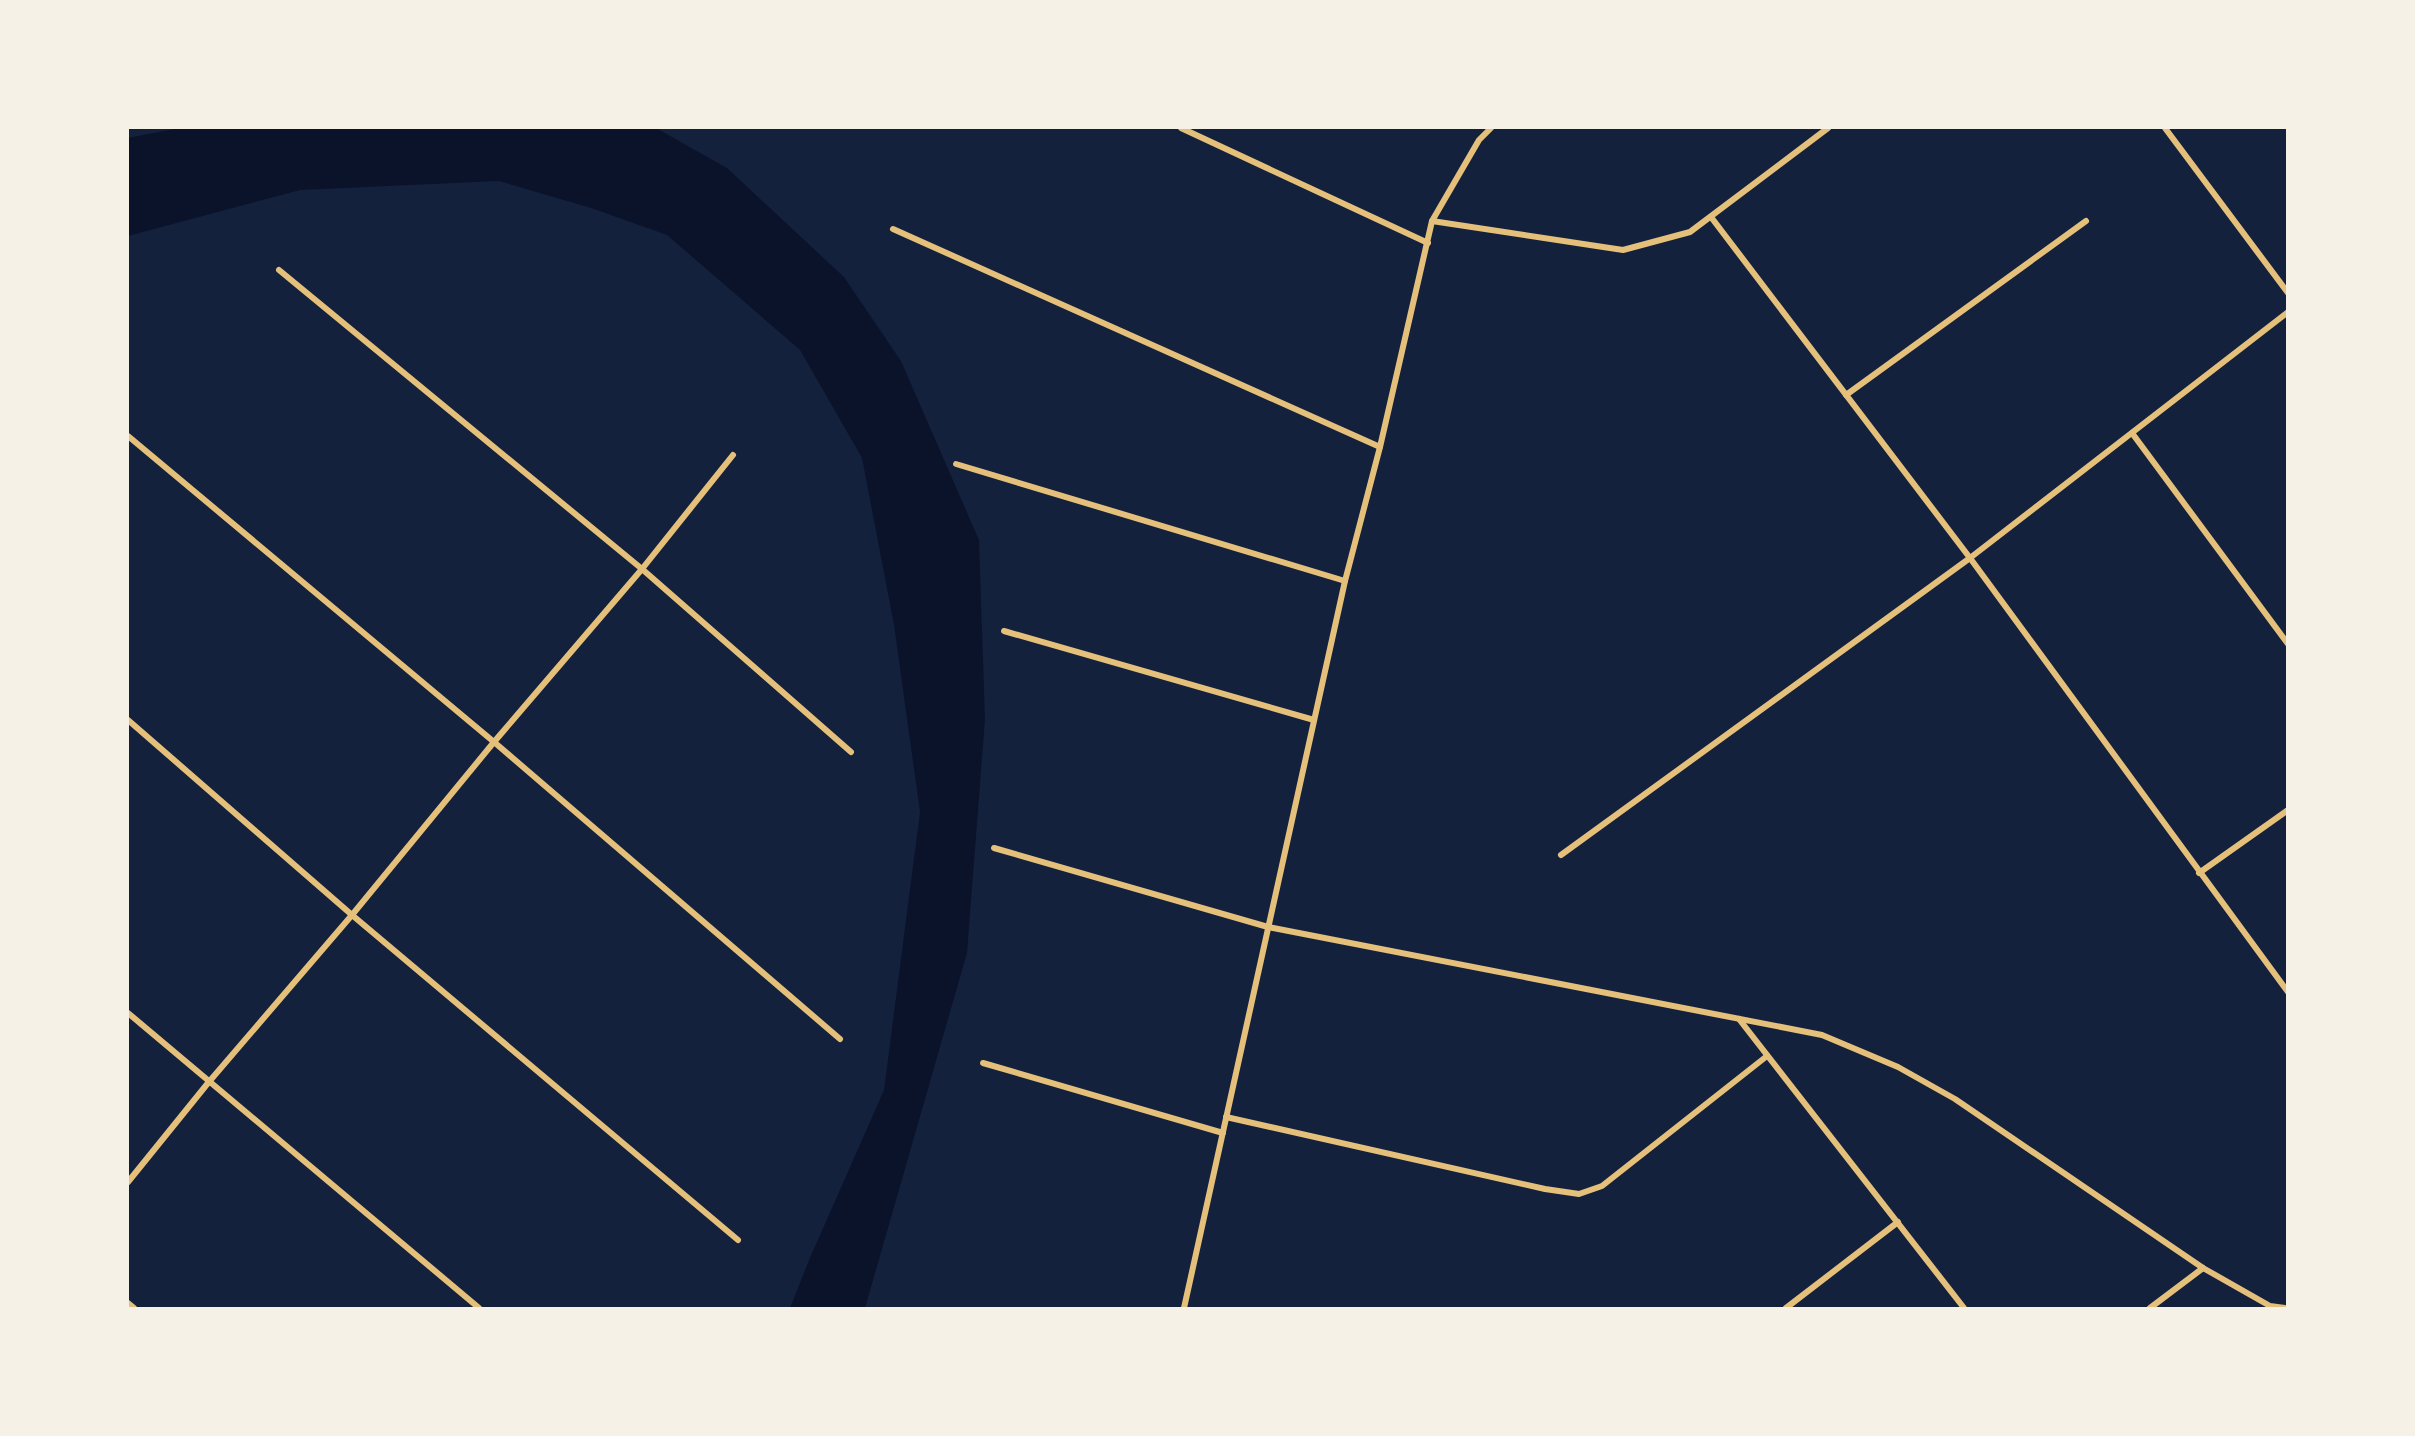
<svg xmlns="http://www.w3.org/2000/svg" width="2415" height="1436" font-family="Overpass,sans-serif">
  <rect width="100%" height="100%" fill="#14213d"/>
  <polygon fill="#0b132b" points="179,128 656,128 727,168 844,277 901,361 979,540 985,719 967,953 865,1308 790,1308 809,1260 884,1090 920,812 894,625 862,458 800,350 667,235 591,208 499,181 300,190 128,236 128,138"/>
  <g fill="none" stroke-linecap="round" stroke-linejoin="round">
    <g stroke="#e5c07b" stroke-width="6">
      <polyline points="1181,128 1428,243"/>
      <polyline points="2165,128 2288,293"/>
      <polyline points="1711,217 1970,558 2288,992"/>
      <polyline points="1432,221 1623,250 1690,232 1828,128"/>
      <polyline points="893,229 1380,447"/>
      <polyline points="279,270 642,569 851,752"/>
      <polyline points="1846,395 2086,221"/>
      <polyline points="2132,433 2288,644"/>
      <polyline points="128,436 494,742 840,1039"/>
      <polyline points="956,464 1345,581"/>
      <polyline points="1004,631 1314,720"/>
      <polyline points="128,720 352,915 738,1240"/>
      <polyline points="994,848 1268,927 1822,1035 1898,1067 1955,1099 2203,1268 2270,1306 2285,1308"/>
      <polyline points="1561,855 1970,558 2288,312"/>
      <polyline points="2199,873 2288,810"/>
      <polyline points="128,1013 479,1308"/>
      <polyline points="1739,1019 1964,1308"/>
      <polyline points="983,1063 1223,1133"/>
      <polyline points="1226,1117 1545,1189 1579,1194 1602,1186 1767,1056"/>
      <polyline points="128,1182 208,1083 352,915 494,742 642,569 733,455"/>
      <polyline points="128,1303 134,1308"/>
      <polyline points="1184,1308 1345,581 1380,447 1432,221 1479,140 1491,128"/>
      <polyline points="1786,1308 1898,1222"/>
      <polyline points="2150,1308 2203,1268"/>
    </g>
  </g>
  <rect width="2415" height="1436" fill="none" stroke="#f6f1e7" stroke-width="258"/>
</svg>
